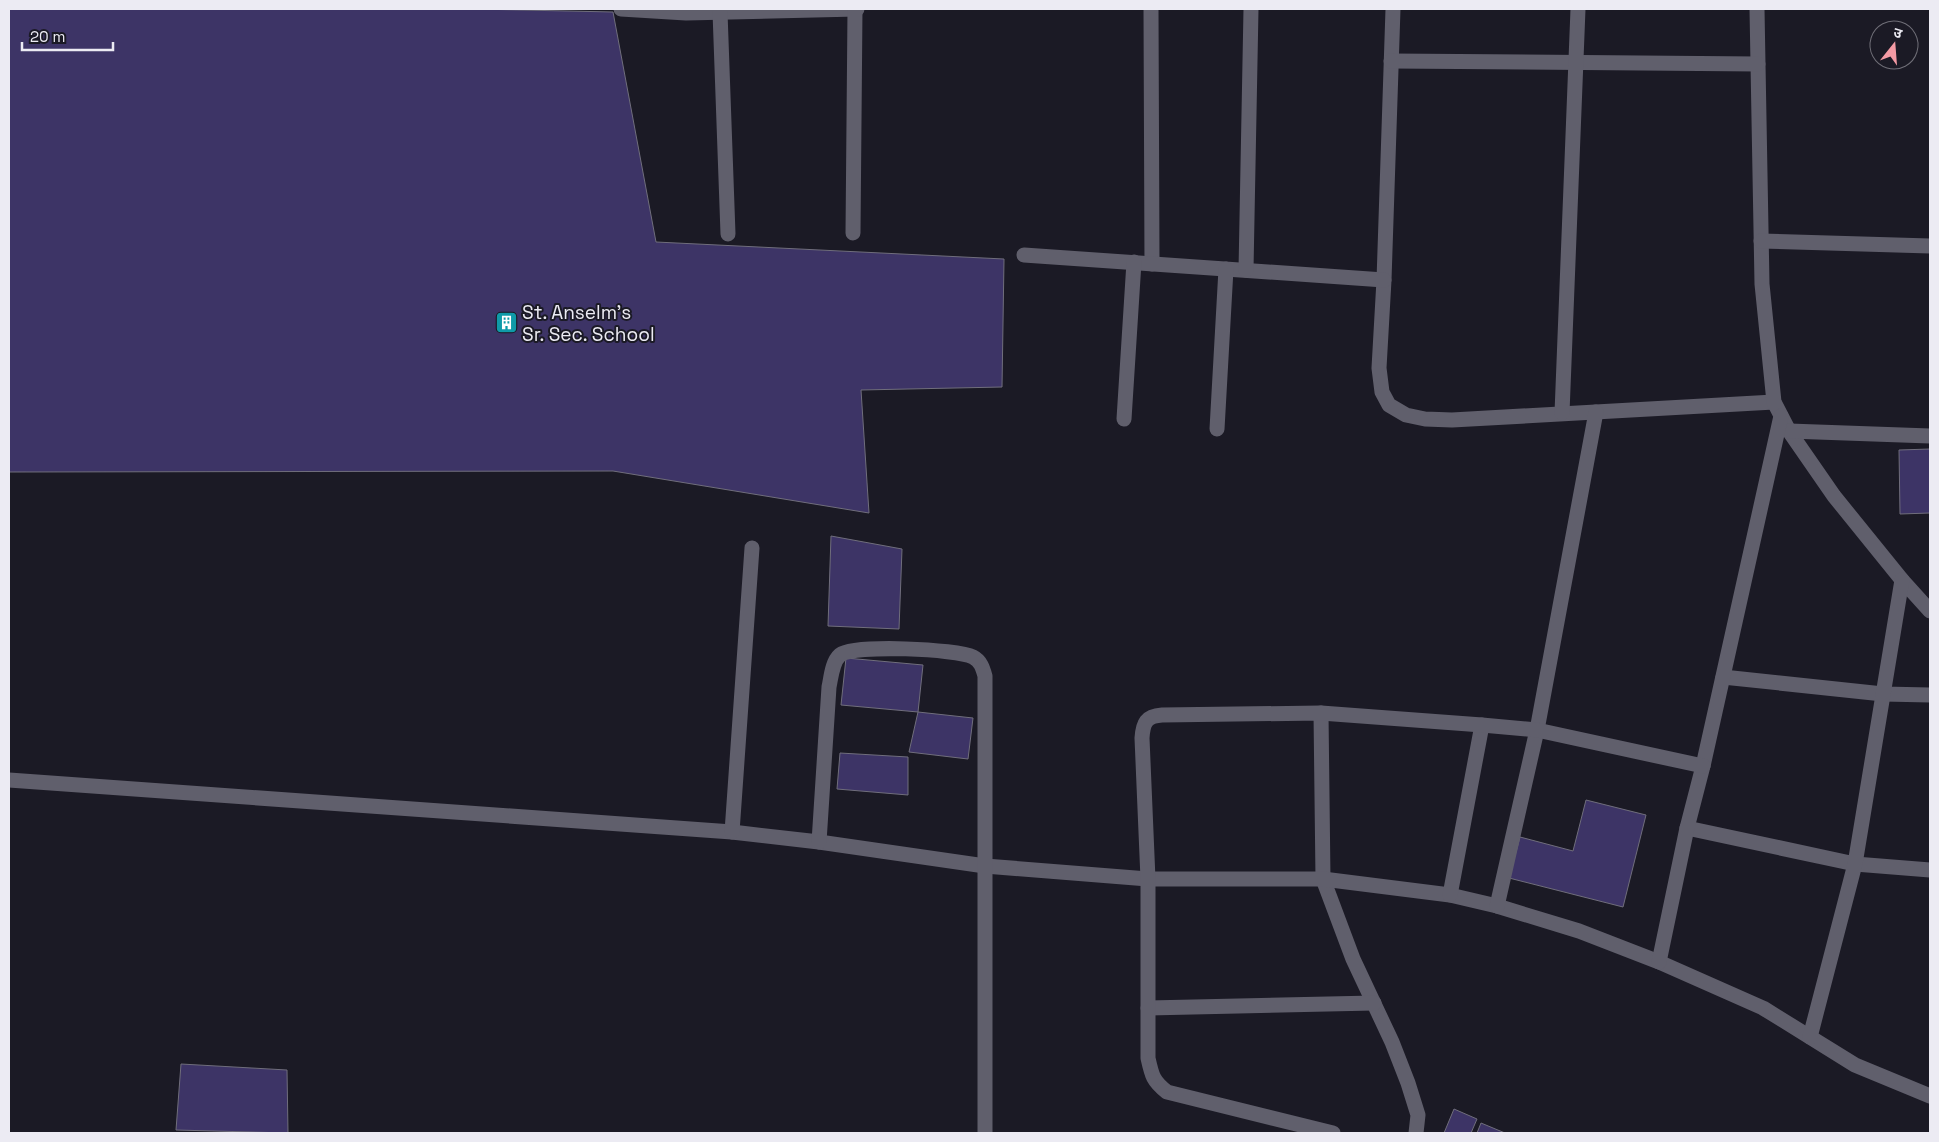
<svg xmlns="http://www.w3.org/2000/svg" width="1939" height="1142" font-family="'Space Grotesk','Noto Sans Devanagari',sans-serif">
  <rect width="100%" height="100%" fill="#1b1a25"/>
  <g fill="#3d3466" stroke="#706e7c">
    <polygon points="9,9 475,9 613,12 656,242 1004,259 1002,387 861,390 869,513 613,471 9,472"/>
    <polygon points="1930,449 1930,513 1900,514 1899,450"/>
    <polygon points="831,536 902,549 899,629 828,626"/>
    <polygon points="846,658 923,665 918,712 841,705"/>
    <polygon points="918,712 973,718 968,759 909,752"/>
    <polygon points="840,753 908,757 908,795 837,789"/>
    <polygon points="1586,800 1646,815 1623,907 1509,878 1520,837 1573,851"/>
    <polygon points="181,1064 287,1070 288,1133 176,1130"/>
    <polygon points="1454,1109 1477,1119 1471,1133 1444,1133"/>
    <polygon points="1481,1123 1505,1133 1477,1133"/>
  </g>
  <g fill="none" stroke-linecap="round" stroke-linejoin="round">
    <g stroke="#605f6c" stroke-width="15">
      <polyline points="621,9 686,13 857,9"/>
      <polyline points="1151,9 1152,264"/>
      <polyline points="1393,9 1384,280 1379,368 1382,392 1389,405 1406,415 1425,419 1452,420 1774,402"/>
      <polyline points="1757,9 1762,284 1774,402 1789,431 1834,496 1902,580 1930,611"/>
      <polyline points="720,12 728,234"/>
      <polyline points="1391,61 1758,64"/>
      <polyline points="853,233 855,9"/>
      <polyline points="1761,241 1930,246"/>
      <polyline points="1024,255 1384,280"/>
      <polyline points="1246,270 1251,9"/>
      <polyline points="1562,413 1578,9"/>
      <polyline points="1124,419 1134,262"/>
      <polyline points="1217,429 1226,269"/>
      <polyline points="1789,431 1930,436"/>
      <polyline points="1723,677 1883,694 1930,695"/>
      <polyline points="1321,713 1323,879 1353,959 1392,1042 1408,1083 1418,1115 1416,1133"/>
      <polyline points="9,780 732,832 819,842 985,866 1148,879 1323,879 1450,895 1497,906 1579,931 1659,962 1763,1008 1855,1065 1930,1096"/>
      <polyline points="1687,828 1855,864 1930,870"/>
      <polyline points="732,832 752,548"/>
      <path d="M 819,842 L 829,687 C 831,678 832,662 840,655 C 854,644 957,649 973,657 C 981,661 983,669 985,676 L 985,1133"/>
      <polyline points="1450,895 1482,725"/>
      <polyline points="1497,906 1537,730 1596,412"/>
      <polyline points="1659,962 1687,828 1703,766 1781,416"/>
      <polyline points="1148,1008 1374,1003"/>
      <polyline points="1810,1037 1855,864 1902,580"/>
      <path d="M 1333,1133 L 1167,1092 C 1153,1081 1152,1076 1148,1058 L 1148,879 L 1142,738 C 1143,723 1146,716 1162,715 L 1321,713 L 1482,725 L 1537,730 L 1703,766"/>
    </g>
  </g>
  <defs>
    <symbol id="building-square" viewBox="-11 -11 22 22"><rect x="-9" y="-9" width="18" height="18" rx="4" fill="#0f9aa8" stroke="#1b1a25"/><path d="M-4-6H4V6H1V3H-1V6H-4ZM-2.5-4.3h1.7v1.8h-1.7ZM.8-4.3h1.7v1.8H.8ZM-2.5-1h1.7V.8h-1.7ZM.8-1h1.7V.8H.8Z" fill="#fff"/></symbol>
  </defs>
  <g fill-rule="evenodd">
    <use href="#building-square" x="494" y="310" width="25" height="25"/>
  </g>
  <g text-anchor="middle" dominant-baseline="central" stroke-width="4" stroke-linejoin="round" paint-order="stroke">
    <g font-size="19" fill="#ecebf3" stroke="#1b1a25" text-anchor="start">
      <text x="522" y="312">St. Anselm's<tspan x="522" dy="22">Sr. Sec. School</tspan></text>
    </g>
  </g>
  <rect width="1939" height="1142" fill="none" stroke="#ecebf3" stroke-width="20"/>
  <g transform="translate(1894 45) rotate(17)"><circle r="24" fill="#1b1a25" stroke="#6f6e77"/>
  <path d="M0-4L9 19L0 12L-9 19Z" fill="#f49aa4"/>
  <text y="-8" font-size="14" font-weight="bold" text-anchor="middle" fill="#ecebf3">उ</text>
  </g>
  <path d="M22 42v8h91v-8" fill="none" stroke="#ecebf3" stroke-width="2.5"/>
  <text x="30" y="42" font-size="15" fill="#ecebf3" stroke="#1b1a25" stroke-width="4" paint-order="stroke">20 m</text>
</svg>
